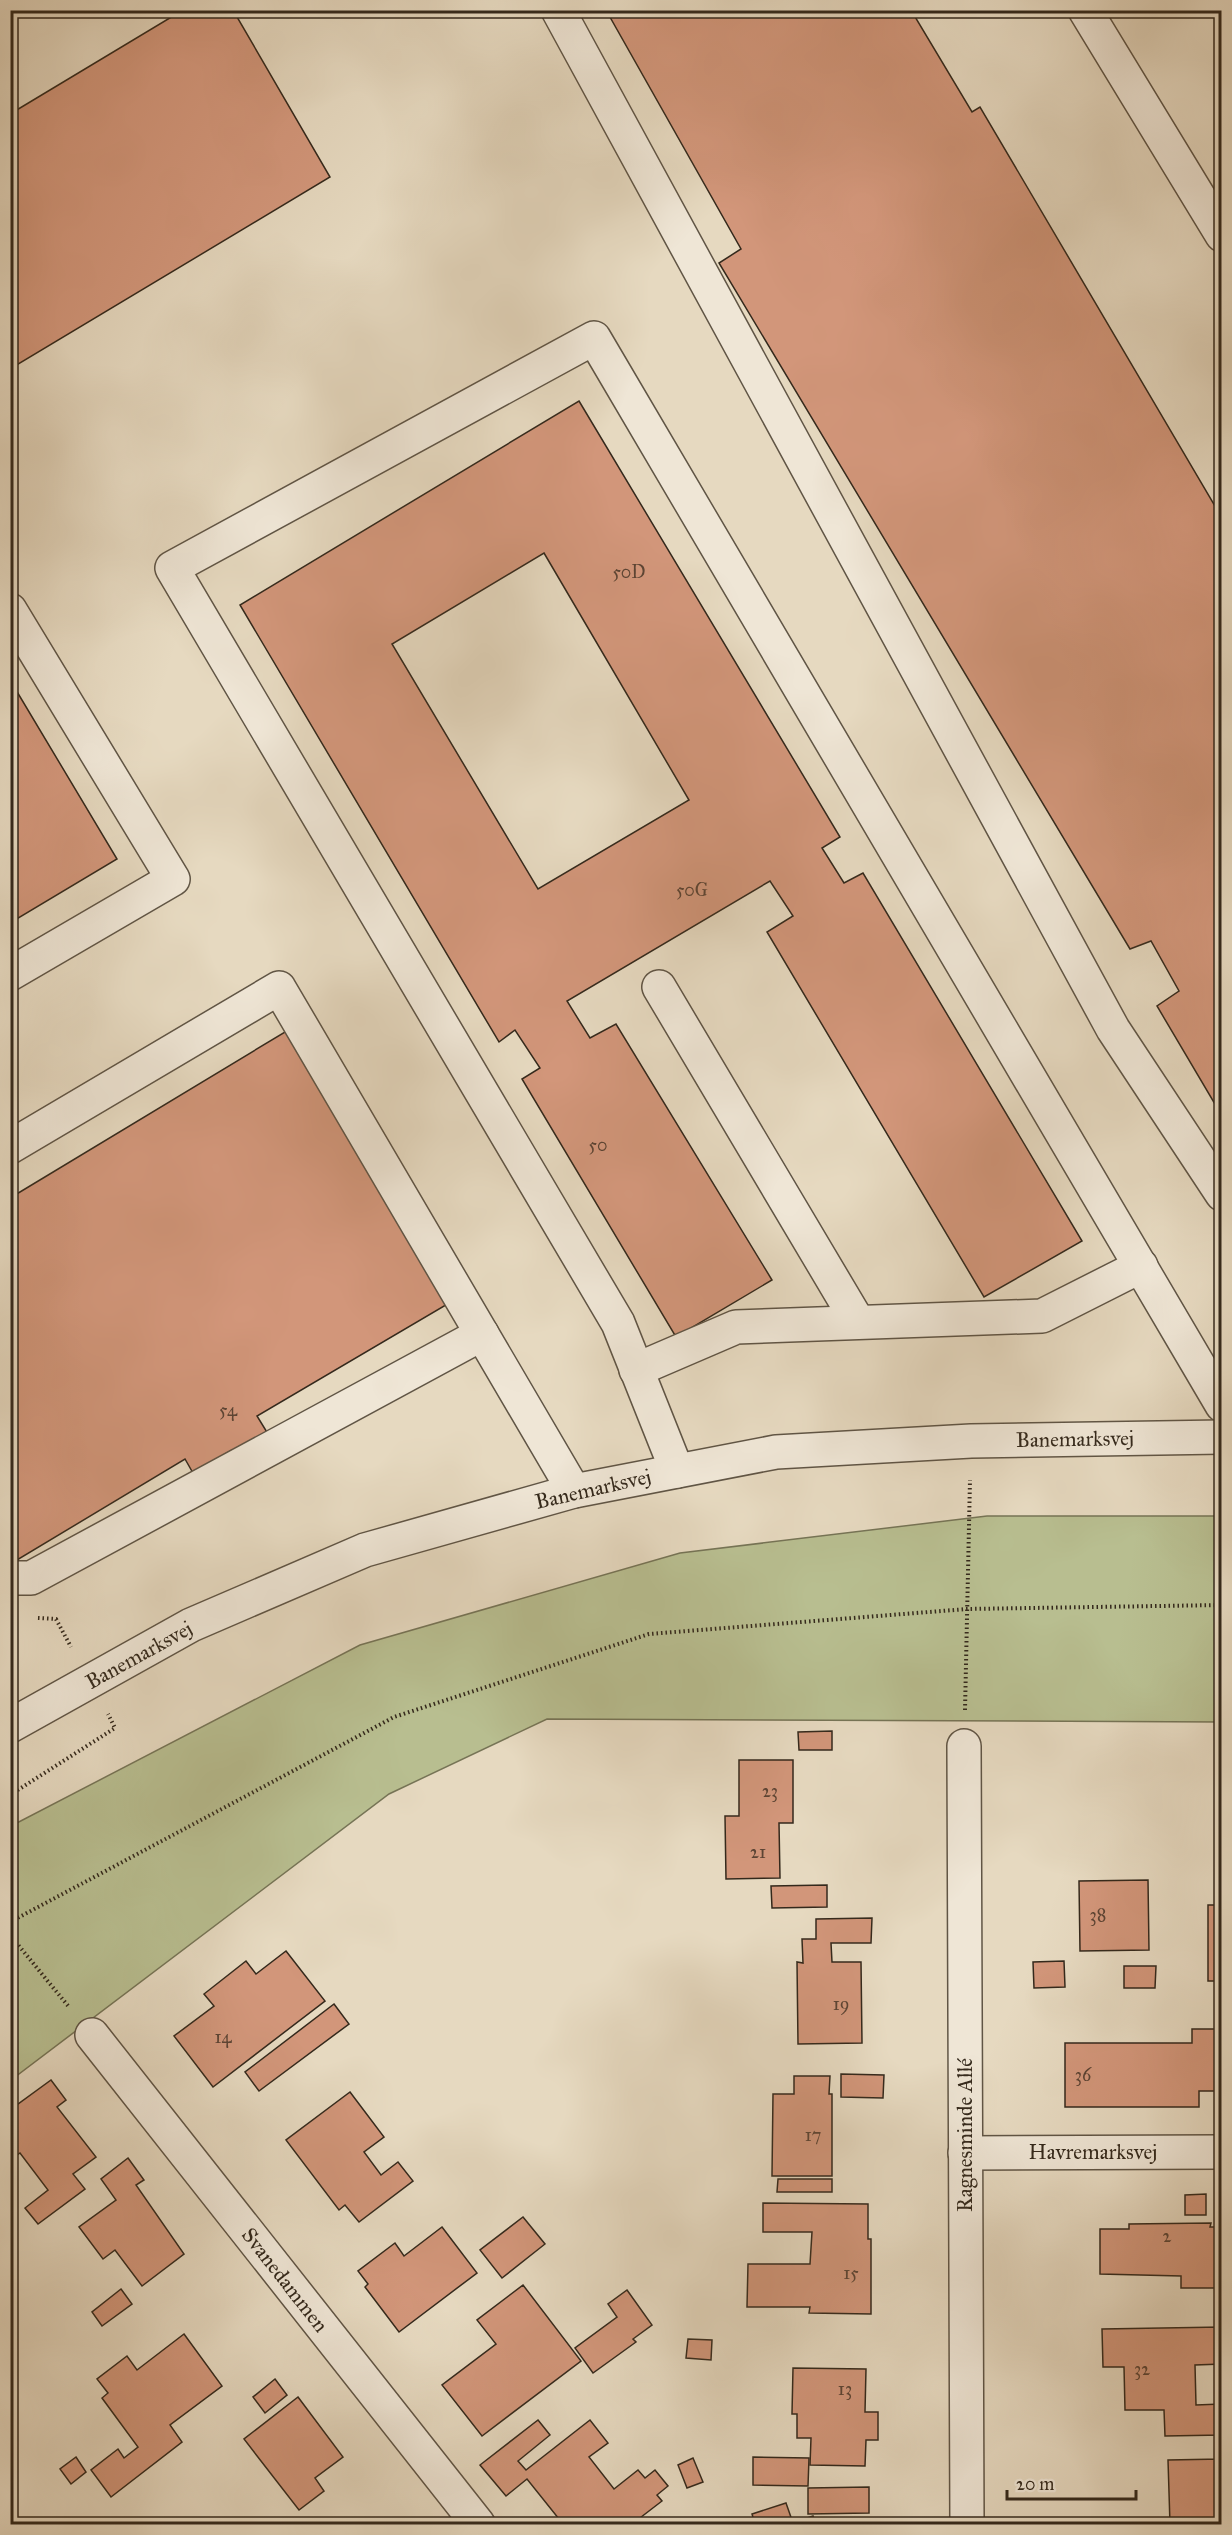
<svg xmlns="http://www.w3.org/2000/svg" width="1232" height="2535" font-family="'IM FELL Great Primer',serif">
  <rect width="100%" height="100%" fill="#e6d9c0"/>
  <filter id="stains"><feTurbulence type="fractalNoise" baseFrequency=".00333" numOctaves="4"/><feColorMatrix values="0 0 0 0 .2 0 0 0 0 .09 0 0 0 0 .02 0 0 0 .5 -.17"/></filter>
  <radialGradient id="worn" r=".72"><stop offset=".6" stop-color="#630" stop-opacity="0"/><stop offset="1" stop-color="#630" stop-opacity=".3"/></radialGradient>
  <polygon fill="#b8be90" stroke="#767456" stroke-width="1.5" points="987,1516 1221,1516 1221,1722 547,1719 389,1794 11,2080 11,1826 360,1645 680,1553"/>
  <g fill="#d2967a" stroke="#34291c" stroke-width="1.5" fill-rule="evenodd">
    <polygon points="183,10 233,10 330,177 10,369 10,114"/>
    <polygon points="606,10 911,10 972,112 980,107 1222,518 1222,1116 1157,1006 1179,991 1151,941 1130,949 719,263 741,249"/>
    <path d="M 579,401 L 840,837 L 822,848 L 844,883 L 863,873 L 1082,1241 L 984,1297 L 767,932 L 793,916 L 770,881 L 567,1001 L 590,1038 L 616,1024 L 772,1280 L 676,1337 L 522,1079 L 540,1068 L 515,1030 L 499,1042 L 240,605 ZM 544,553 L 689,800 L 538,889 L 392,644 Z"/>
    <polygon points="10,680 117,859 10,923"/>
    <polygon points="290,1029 451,1302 257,1416 273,1442 242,1463 232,1450 193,1473 185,1459 17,1560 10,1550 10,1198"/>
    <polygon points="832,1731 832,1750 799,1750 798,1732"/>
    <polygon points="739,1760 793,1760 793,1823 779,1823 780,1878 726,1879 725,1816 739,1816"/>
    <polygon points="1148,1880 1149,1950 1080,1951 1079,1881"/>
    <polygon points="827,1885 827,1907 772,1908 771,1886"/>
    <rect x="1208" y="1905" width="14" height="76"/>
    <polygon points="872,1918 871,1943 831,1943 832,1962 861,1962 862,2043 798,2044 797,1962 803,1963 802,1939 816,1939 816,1919"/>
    <polygon points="286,1951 325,2001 213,2087 174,2036 214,2006 204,1994 246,1961 256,1974"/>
    <polygon points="1064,1961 1065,1987 1034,1988 1033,1962"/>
    <polygon points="1124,1966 1156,1966 1155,1988 1124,1988"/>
    <polygon points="334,2004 349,2024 259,2091 245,2072"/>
    <polygon points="1192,2029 1221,2029 1222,2091 1199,2091 1199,2107 1065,2107 1065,2043 1192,2043"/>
    <polygon points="841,2074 884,2075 883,2098 841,2097"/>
    <polygon points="794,2076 830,2076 829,2094 832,2094 832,2176 772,2176 773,2094 794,2094"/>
    <polygon points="51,2080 66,2100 57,2107 96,2157 73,2174 85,2189 38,2224 25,2208 48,2190 20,2153 10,2160 10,2110"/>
    <polygon points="350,2092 384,2137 364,2152 381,2175 398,2162 413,2181 359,2222 345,2205 339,2210 286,2140"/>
    <polygon points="128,2158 144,2180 136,2185 184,2254 142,2286 115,2250 103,2259 79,2227 116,2200 101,2179"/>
    <polygon points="778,2179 832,2179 832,2192 777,2192"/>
    <polygon points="1206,2194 1206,2215 1185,2215 1185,2195"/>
    <polygon points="763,2203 868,2204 868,2239 871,2239 871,2314 809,2313 810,2307 747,2307 748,2264 810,2264 812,2232 763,2232"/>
    <polygon points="523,2217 545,2244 502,2278 480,2250"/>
    <polygon points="1211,2223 1210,2227 1222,2227 1222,2288 1181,2288 1181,2276 1100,2274 1100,2229 1129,2229 1129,2224"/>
    <polygon points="442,2227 477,2273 399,2332 365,2287 368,2284 358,2271 395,2243 404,2256"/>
    <polygon points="523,2285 581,2361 482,2436 442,2385 496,2344 477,2320"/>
    <polygon points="121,2289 132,2304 102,2326 92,2312"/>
    <polygon points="627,2290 652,2325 633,2339 636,2342 593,2373 575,2348 617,2317 608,2304"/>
    <polygon points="1222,2327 1222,2364 1195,2365 1196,2405 1221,2404 1222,2435 1165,2436 1164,2410 1125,2410 1124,2367 1103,2367 1102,2329"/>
    <polygon points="184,2334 222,2386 170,2425 182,2442 111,2497 91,2470 118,2449 124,2458 138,2447 102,2398 108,2393 97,2379 127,2356 137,2370"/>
    <polygon points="688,2339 712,2340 711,2360 686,2358"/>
    <polygon points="793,2368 866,2369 865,2412 878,2412 878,2440 866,2440 865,2466 810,2465 811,2438 797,2438 797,2414 792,2414"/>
    <polygon points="275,2379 287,2395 265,2413 253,2397"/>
    <polygon points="298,2397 343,2457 315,2478 324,2491 299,2510 244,2439"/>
    <polygon points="538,2420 550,2435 518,2461 526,2470 590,2420 608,2443 589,2457 614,2489 638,2470 645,2478 655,2470 668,2486 657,2495 662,2501 632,2524 563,2524 527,2479 506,2496 480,2465"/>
    <polygon points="1222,2453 1222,2524 1170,2524 1168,2460 1221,2459"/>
    <polygon points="76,2457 86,2472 71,2484 60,2469"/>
    <polygon points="753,2457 809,2458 808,2486 753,2485"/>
    <polygon points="693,2458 703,2482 687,2488 678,2465"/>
    <polygon points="869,2487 869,2513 808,2514 808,2488"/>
    <polygon points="786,2503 793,2523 813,2516 816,2524 755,2524 752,2514"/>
  </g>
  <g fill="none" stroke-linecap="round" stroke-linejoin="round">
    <defs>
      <g id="minor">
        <polyline points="558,10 1113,1029 1222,1194"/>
        <polyline points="1085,10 1222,235"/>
        <polyline points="10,610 173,879 10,974"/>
        <polyline points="659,987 858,1322"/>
        <polyline points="10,1147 279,988 574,1491"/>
        <polyline points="636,1370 736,1327 1042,1316 1141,1266"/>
        <polyline points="677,1471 618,1323 172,568 594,338 1222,1405"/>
        <polyline points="10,1578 31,1578 482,1334"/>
        <polyline points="10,1726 191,1625 365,1550 574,1491 776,1452 971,1441 1222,1437"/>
        <polyline points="964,1746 967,2524"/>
        <polyline points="92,2035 478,2524"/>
        <polyline points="965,2153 1222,2152"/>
      </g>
    </defs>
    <use href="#minor" stroke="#605545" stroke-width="36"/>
    <g stroke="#34291c" stroke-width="4" stroke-dasharray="1.5 3" stroke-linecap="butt">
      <polyline points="38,1618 56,1619 71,1647"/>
      <polyline points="965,1710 970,1480"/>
      <polyline points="10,1795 115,1728 108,1714"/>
      <polyline points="10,1922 394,1717 649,1634 967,1609 1222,1605"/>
      <polyline points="10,1935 69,2007"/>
    </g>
    <use href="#minor" stroke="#efe6d6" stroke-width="33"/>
  </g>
  <g text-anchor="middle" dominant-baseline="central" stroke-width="4.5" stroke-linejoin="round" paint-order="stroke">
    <g font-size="18" fill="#5c4434">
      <text x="629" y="572">50D</text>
      <text x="692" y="890">50G</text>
      <text x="598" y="1145">50</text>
      <text x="228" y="1410">54</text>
      <text x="770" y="1791">23</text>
      <text x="758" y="1852">21</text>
      <text x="1098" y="1915">38</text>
      <text x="841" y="2004">19</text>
      <text x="223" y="2037">14</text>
      <text x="1083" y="2075">36</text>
      <text x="813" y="2135">17</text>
      <text x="1167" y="2236">2</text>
      <text x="851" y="2273">15</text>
      <text x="1142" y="2369">32</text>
      <text x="845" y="2389">13</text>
    </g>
    <g font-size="21" fill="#34291c" stroke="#efe6d6">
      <text transform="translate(1075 1439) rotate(-1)">Banemarksvej</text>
      <text transform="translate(593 1489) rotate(-13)">Banemarksvej</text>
      <text transform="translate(139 1655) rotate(-29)">Banemarksvej</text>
      <text transform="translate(965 2135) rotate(-90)">Ragnesminde Allé</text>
      <text x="1093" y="2152">Havremarksvej</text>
      <text transform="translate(285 2280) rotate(52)">Svanedammen</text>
    </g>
  </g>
  <rect width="1232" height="2535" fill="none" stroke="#e6d9c0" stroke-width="36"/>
  <rect x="12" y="12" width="1208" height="2511" fill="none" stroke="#34291c" stroke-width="3"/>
  <rect x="18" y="18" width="1196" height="2499" fill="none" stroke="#34291c" stroke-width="1.5"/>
  <path d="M1007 2490v9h129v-9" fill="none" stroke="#34291c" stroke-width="3"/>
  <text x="1016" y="2490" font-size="18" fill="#34291c" stroke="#efe6d6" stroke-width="4.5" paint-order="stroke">20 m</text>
  <rect width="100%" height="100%" filter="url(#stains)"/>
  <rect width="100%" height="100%" fill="url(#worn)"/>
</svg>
